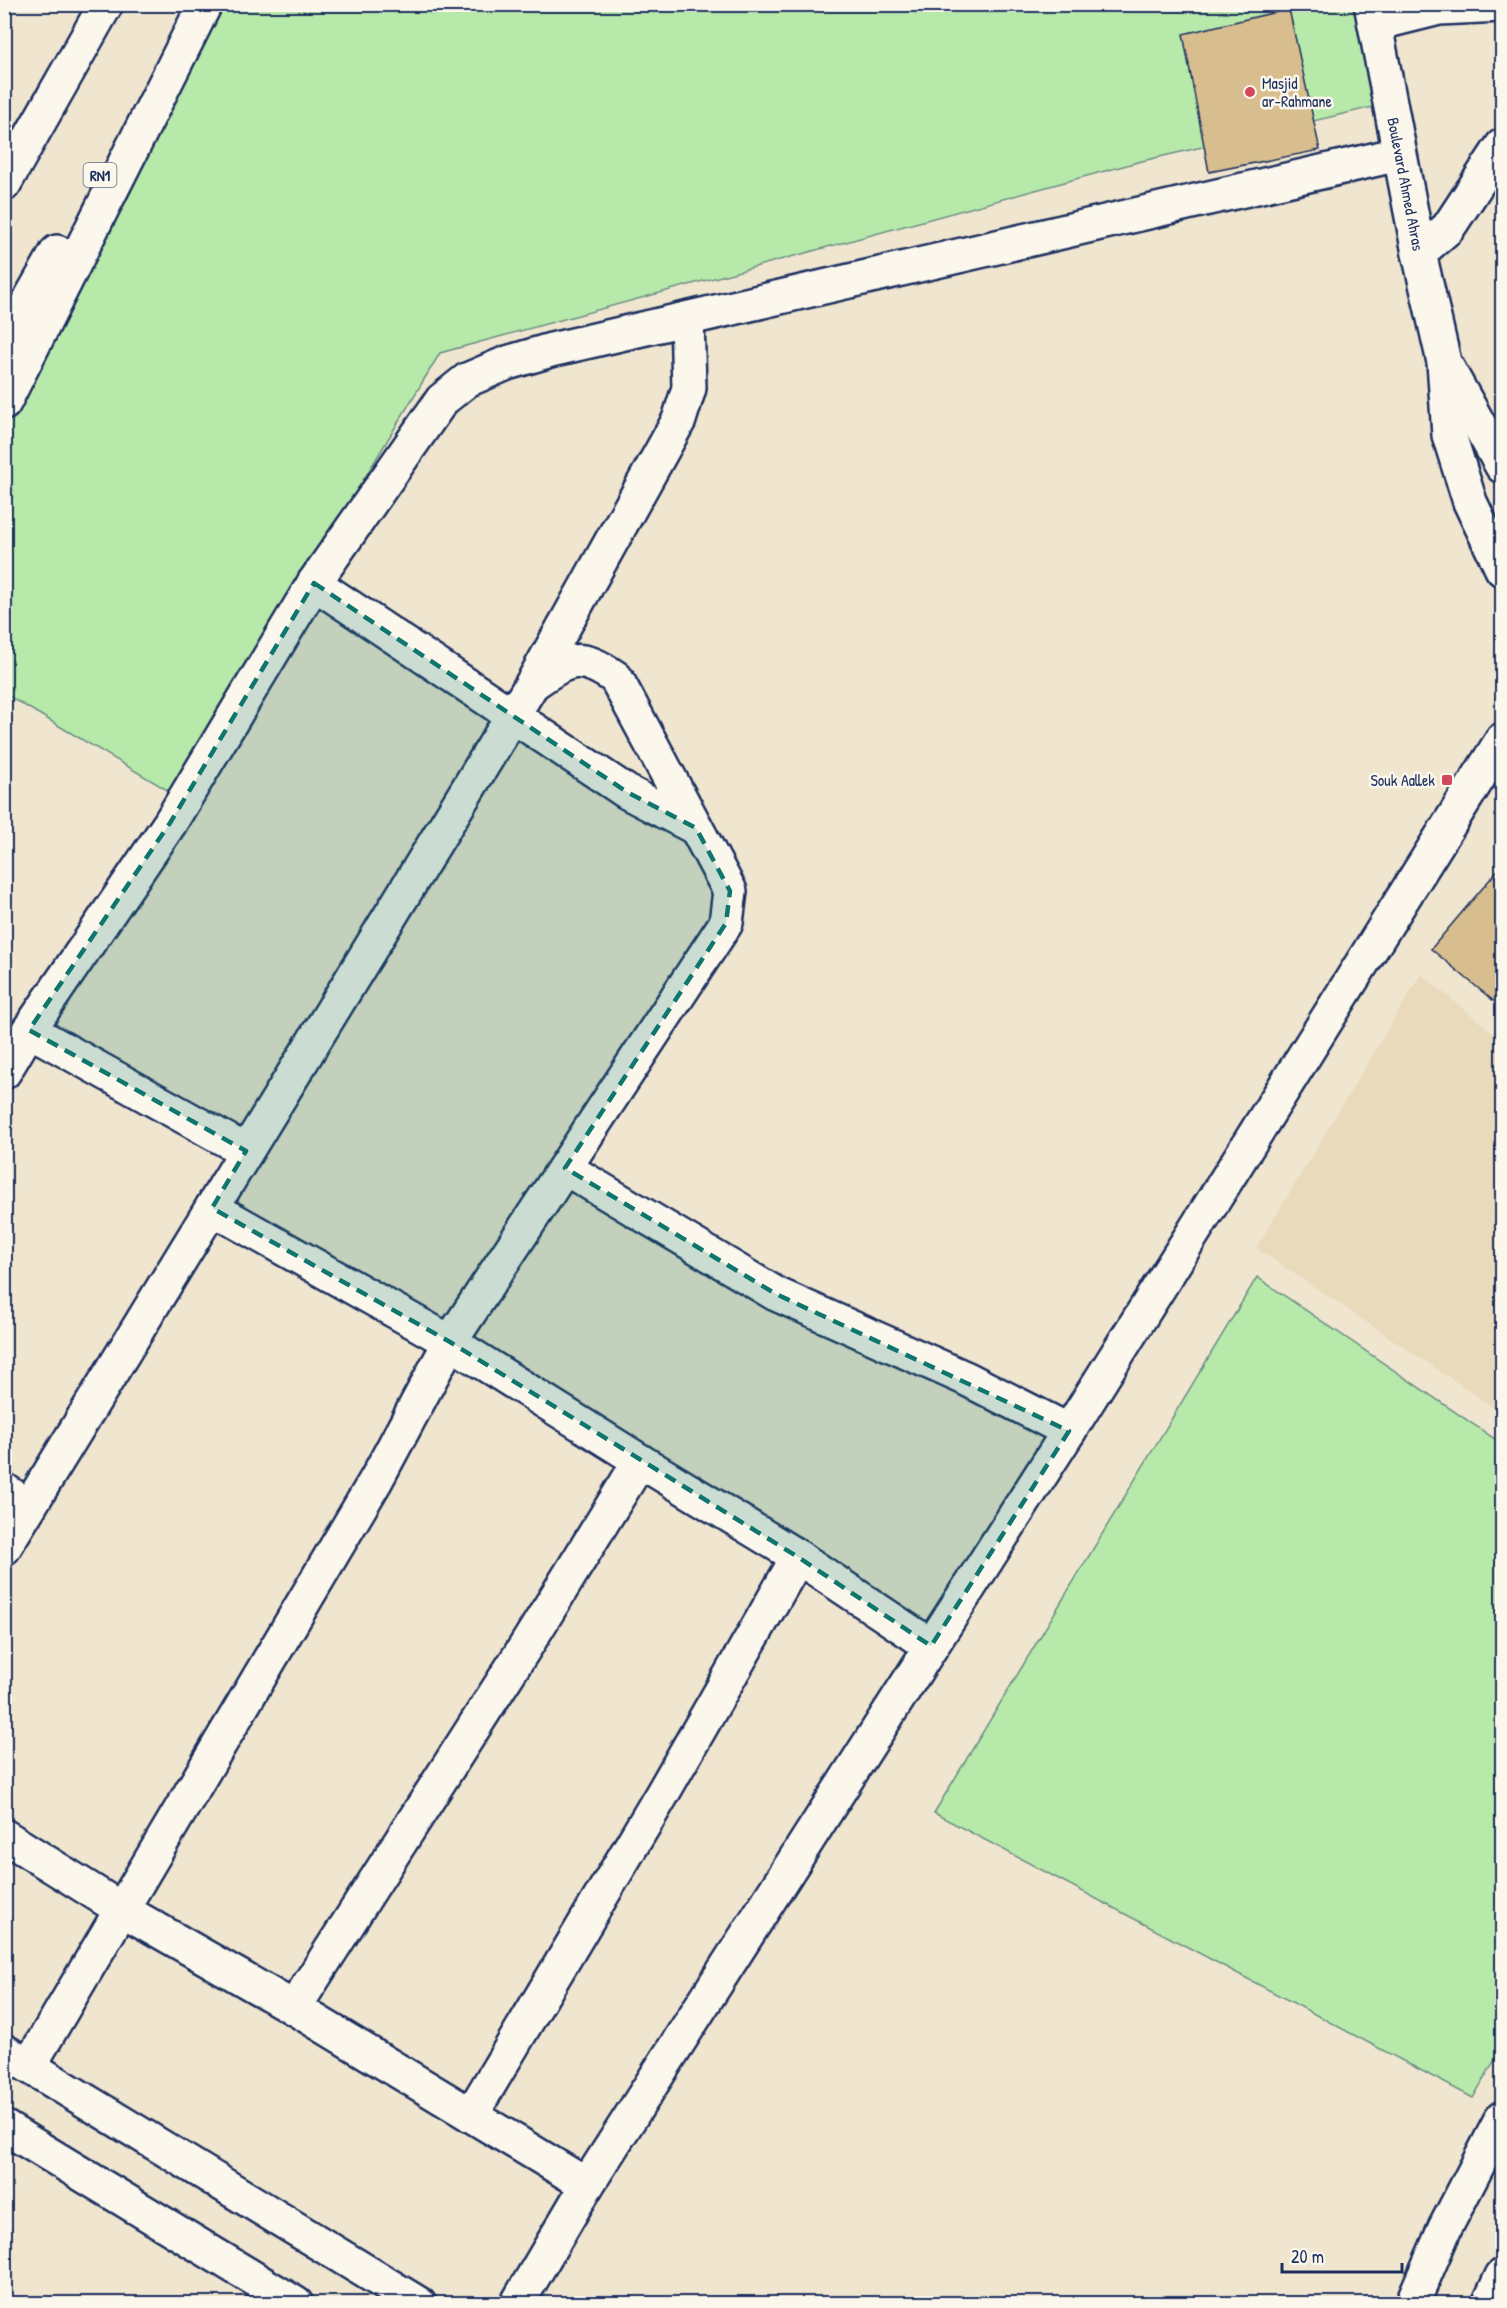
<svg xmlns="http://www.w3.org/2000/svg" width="1507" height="2308" font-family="'Patrick Hand',sans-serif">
  <rect width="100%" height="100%" fill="#f0e6d0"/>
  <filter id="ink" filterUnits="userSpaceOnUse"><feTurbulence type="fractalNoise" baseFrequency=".0167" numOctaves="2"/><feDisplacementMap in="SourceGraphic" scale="12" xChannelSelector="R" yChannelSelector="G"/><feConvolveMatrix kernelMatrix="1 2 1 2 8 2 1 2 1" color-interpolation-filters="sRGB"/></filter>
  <g filter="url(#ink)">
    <polygon fill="#e9dabc" points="1421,974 1502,1040 1502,1413 1256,1248"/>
    <g fill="#b7e9aa" stroke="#698c84" stroke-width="1.5">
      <polygon points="205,5 1367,5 1386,104 1138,162 440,353 174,794 5,694 4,403"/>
      <polygon points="1257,1277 1502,1444 1502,2047 1473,2098 934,1813"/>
    </g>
    <g fill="#d8be8e" stroke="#1b2f5e" stroke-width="1.5">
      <polygon points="1289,9 1320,150 1209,172 1183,34"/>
      <polygon points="1502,865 1502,1008 1431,949"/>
    </g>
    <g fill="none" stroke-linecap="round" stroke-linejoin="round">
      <defs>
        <g id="minor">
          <polyline points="1371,4 1419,253 1444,362 1449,435 1470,502 1502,569"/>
          <polyline points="1375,24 1439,8 1502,5"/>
          <polyline points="1419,253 1448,228 1502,146"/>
          <polyline points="1448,369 1502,466"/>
          <polyline points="314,583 627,792 696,828"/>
          <polyline points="29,1030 246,1151"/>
          <polyline points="4,1072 29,1030 170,823 314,583 442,400 467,380 507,363 551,350 1399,154"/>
          <polyline points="565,1168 776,1294 965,1378 1069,1431"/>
          <polyline points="212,1208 450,1342 640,1461 798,1557 931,1646"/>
          <polyline points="4,1490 29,1507"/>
          <polyline points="4,1548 532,684 679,420 689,388 687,319"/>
          <polyline points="4,1836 121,1909 294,2008 587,2185"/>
          <polyline points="294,2008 529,1641 640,1461"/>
          <path d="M 29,2066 L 376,1480 L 450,1342 L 726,923 L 730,891 L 616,678 C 578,651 567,660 532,684"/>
          <polyline points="471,2115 661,1796 798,1557"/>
          <polyline points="517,2304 587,2185 1069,1431 1502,740"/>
          <polyline points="1412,2304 1445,2228 1502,2118"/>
          <polyline points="1489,2304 1502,2276"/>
        </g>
        <g id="major">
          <polyline points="4,2051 419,2304"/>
          <polyline points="4,2127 296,2304"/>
        </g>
        <g id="highway">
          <polyline points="4,184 106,4"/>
          <polyline points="4,345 57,252"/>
          <polyline points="4,403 205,4"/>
        </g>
      </defs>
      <use href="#minor" stroke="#1b2f5e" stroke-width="38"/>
      <use href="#major" stroke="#1b2f5e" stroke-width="38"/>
      <use href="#highway" stroke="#1b2f5e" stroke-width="38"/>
      <use href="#minor" stroke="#fbf7ec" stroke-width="33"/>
      <use href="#major" stroke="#fbf7ec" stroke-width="33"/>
      <use href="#highway" stroke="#fbf7ec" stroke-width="33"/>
    </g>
  </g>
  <path fill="#0f766e" fill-opacity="0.2" stroke="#0f766e" stroke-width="4.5" stroke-dasharray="12 8" stroke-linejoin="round" d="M 314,583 L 627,792 L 696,828 L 730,891 L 726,923 L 565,1168 L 776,1294 L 1069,1431 L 931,1646 L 798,1557 L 450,1342 L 212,1208 L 246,1151 L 29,1030 L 170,823 Z"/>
  <g fill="#d1495b" stroke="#fbf7ec" stroke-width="2">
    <circle cx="1250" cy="92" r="6"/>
    <rect x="1441" y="774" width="12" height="12" rx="3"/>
  </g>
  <g text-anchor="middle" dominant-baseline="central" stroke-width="5" stroke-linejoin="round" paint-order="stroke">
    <rect fill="#fbf7ec" stroke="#5e6b89" stroke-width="1.5" x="83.5" y="163" width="33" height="24" rx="4.5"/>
    <g font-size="15" font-weight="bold" fill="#1b2f5e">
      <text x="100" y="175">RN1</text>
    </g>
    <g font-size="16" fill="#1b2f5e" stroke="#fbf7ec" text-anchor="start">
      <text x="1262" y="83">Masjid<tspan x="1262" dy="18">ar-Rahmane</tspan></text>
      <text x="1435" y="780" text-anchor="end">Souk Aallek</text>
    </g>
    <g font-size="16" fill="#1b2f5e" stroke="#fbf7ec">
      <text transform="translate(1406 184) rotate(79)">Boulevard Ahmed Ahras</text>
    </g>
  </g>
  <rect width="1507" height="2308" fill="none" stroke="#fbf7ec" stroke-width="24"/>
  <rect x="12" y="12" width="1483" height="2284" fill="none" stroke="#1b2f5e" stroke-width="2" filter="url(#ink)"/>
  <path d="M1282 2263v9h120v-9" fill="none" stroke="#1b2f5e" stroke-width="3"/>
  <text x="1291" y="2263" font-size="18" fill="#1b2f5e" stroke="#fbf7ec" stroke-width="4.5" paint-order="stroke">20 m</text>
</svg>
